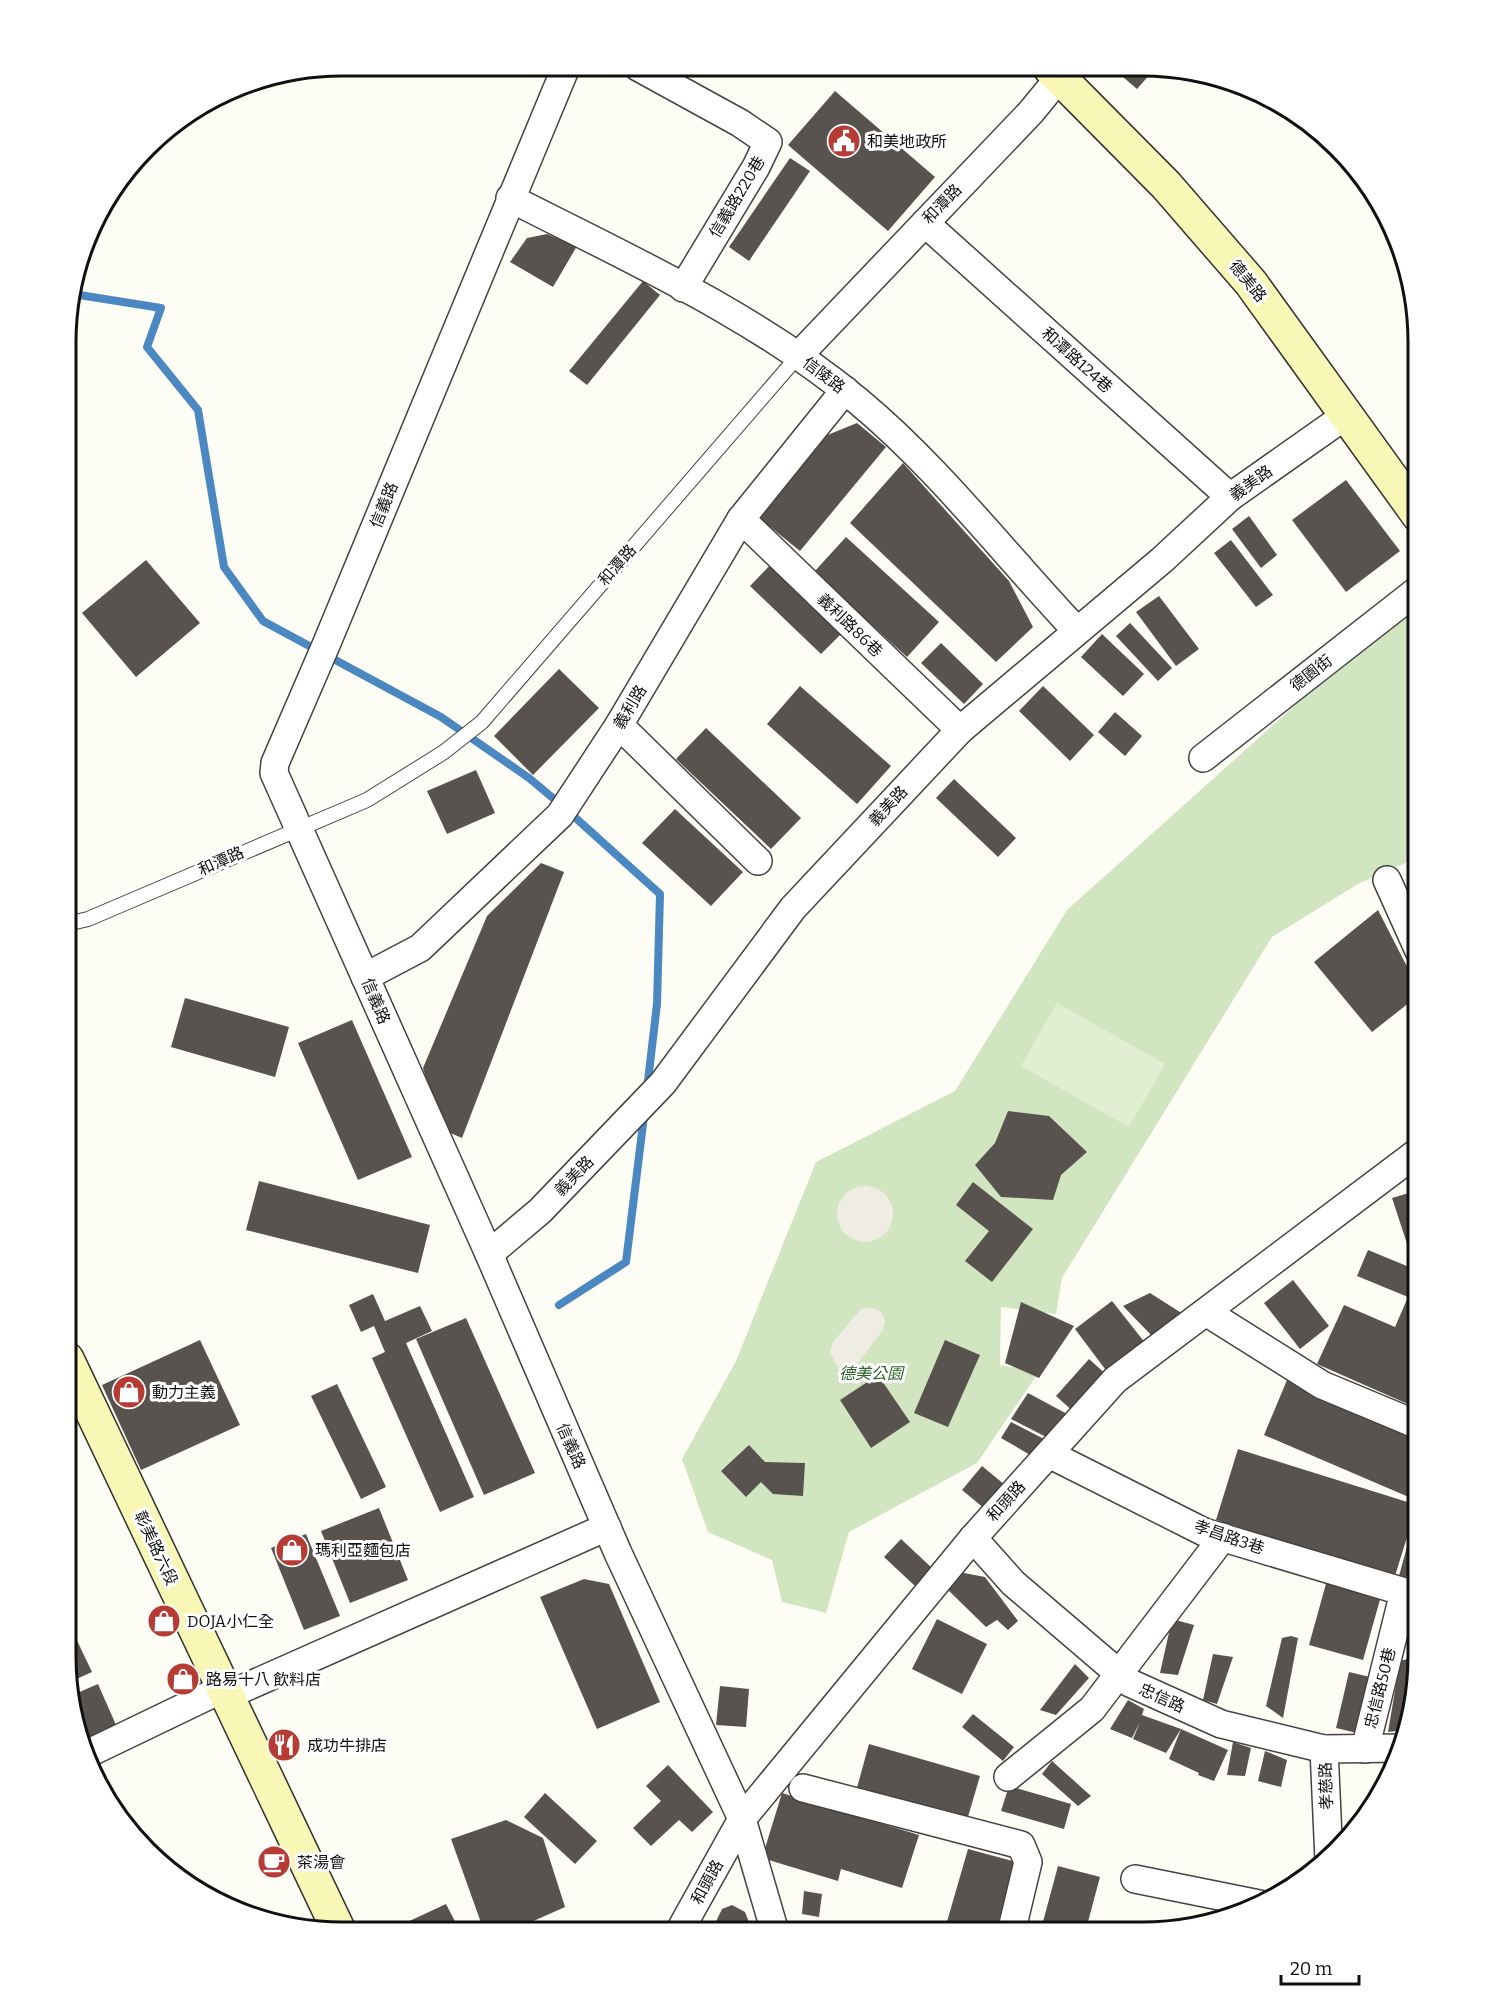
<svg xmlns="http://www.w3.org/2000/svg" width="1485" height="1999" font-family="Bitter,'Noto Sans TC',serif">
  <rect width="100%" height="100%" fill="#fefdf5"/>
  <polygon fill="#d1e6c0" points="1419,594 1419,857 1358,884 1272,937 1062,1278 1056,1314 1001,1307 1000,1365 1039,1372 977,1463 849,1532 826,1613 782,1602 772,1560 708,1532 682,1459 736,1361 816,1162 955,1091 1067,910"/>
  <polygon fill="#e2eed1" points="1057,1003 1165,1064 1129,1127 1021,1066"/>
  <g fill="#efede3">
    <circle cx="865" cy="1214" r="28"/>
    <polygon points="870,1308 881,1311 885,1321 883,1330 857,1364 845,1368 837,1366 830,1352 833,1342 861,1309"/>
  </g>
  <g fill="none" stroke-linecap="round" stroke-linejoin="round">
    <g stroke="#4b87c1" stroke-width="8">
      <polyline points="73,294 161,308 147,347 198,410 224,567 263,621 441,717 529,778 560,804"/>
      <polyline points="569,812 660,894 657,1004 647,1089"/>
      <polyline points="559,1305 626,1262 644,1116"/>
    </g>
  </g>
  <g fill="#58534e">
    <polygon points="1119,68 1146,68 1151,73 1137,89 1116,71"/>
    <polygon points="835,91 935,177 888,231 788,145"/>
    <polygon points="790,158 810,171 749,261 729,247"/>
    <polygon points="547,234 577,246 553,287 510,262 527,238"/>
    <polygon points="643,281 660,295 587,385 569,371"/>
    <polygon points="857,423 886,447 800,551 758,517 825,436"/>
    <polygon points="903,463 1009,581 1033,627 996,662 850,523"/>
    <polygon points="1346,480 1400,551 1346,592 1292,520"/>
    <polygon points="1249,516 1277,555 1261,568 1232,529"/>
    <polygon points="846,537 939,622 907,657 814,572"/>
    <polygon points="1231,540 1273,595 1256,607 1214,553"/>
    <polygon points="146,560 200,623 136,677 82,613"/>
    <polygon points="775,560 847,628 821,654 750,586"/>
    <polygon points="1159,596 1199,649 1176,666 1136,612"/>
    <polygon points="1130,623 1172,668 1158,681 1116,636"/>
    <polygon points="1102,634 1144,674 1123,696 1081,657"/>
    <polygon points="941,643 983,684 964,704 921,663"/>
    <polygon points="559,669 599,708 533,775 494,736"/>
    <polygon points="800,686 891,766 857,804 767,724"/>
    <polygon points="1043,686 1094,735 1070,761 1019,711"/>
    <polygon points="1115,712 1142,736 1125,756 1098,732"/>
    <polygon points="706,728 801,818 771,849 676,759"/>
    <polygon points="476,770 495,813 447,834 427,791"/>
    <polygon points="954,779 1016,838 998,857 936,798"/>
    <polygon points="675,809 743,872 711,906 642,843"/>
    <polygon points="541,863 564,872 462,1138 441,1129 423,1068 487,916"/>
    <polygon points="1419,879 1419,904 1407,887"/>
    <polygon points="1378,910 1419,990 1419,995 1372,1032 1314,962"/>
    <polygon points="185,998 289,1027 275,1077 171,1047"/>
    <polygon points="352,1020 412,1157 358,1180 298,1043"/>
    <polygon points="1008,1111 1049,1116 1087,1152 1061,1175 1053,1200 1001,1197 975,1165 995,1143"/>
    <polygon points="259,1181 430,1225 418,1273 246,1230"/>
    <polygon points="973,1182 1033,1229 992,1282 965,1261 989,1231 956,1205"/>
    <polygon points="1419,1190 1419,1262 1412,1259 1392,1198"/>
    <polygon points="1368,1250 1419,1271 1419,1409 1317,1364 1344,1305 1395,1327 1408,1297 1357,1276"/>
    <polygon points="1293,1280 1329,1326 1300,1349 1264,1303"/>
    <polygon points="1150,1293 1183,1314 1153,1337 1123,1306"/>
    <polygon points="373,1294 385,1321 420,1306 432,1331 406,1343 474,1497 440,1512 372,1358 385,1352 374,1326 361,1332 349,1305"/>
    <polygon points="1112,1301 1146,1344 1108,1373 1075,1329"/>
    <polygon points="1021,1302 1074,1326 1039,1378 1005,1363"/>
    <polygon points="466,1318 535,1473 484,1495 416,1339"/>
    <polygon points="200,1340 240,1425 141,1470 102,1385"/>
    <polygon points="945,1340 980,1355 948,1427 914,1413"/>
    <polygon points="1089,1359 1109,1377 1076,1414 1056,1396"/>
    <polygon points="878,1375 910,1422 871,1448 840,1400"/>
    <polygon points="1287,1380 1418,1436 1418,1501 1264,1435"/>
    <polygon points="337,1384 386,1487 361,1499 311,1396"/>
    <polygon points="1028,1393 1069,1415 1050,1439 1011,1419"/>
    <polygon points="1011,1422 1046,1440 1032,1456 1001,1438"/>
    <polygon points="749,1445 765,1462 805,1463 803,1496 773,1494 761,1482 746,1497 721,1471"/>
    <polygon points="1238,1449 1417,1505 1395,1576 1216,1520"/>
    <polygon points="982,1466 1005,1485 985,1509 962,1490"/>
    <polygon points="379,1508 408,1580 350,1603 321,1531"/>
    <polygon points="1414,1521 1418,1522 1418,1581 1399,1576"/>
    <polygon points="306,1534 340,1616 304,1630 271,1548"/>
    <polygon points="901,1539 932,1568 915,1586 884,1557"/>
    <polygon points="959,1572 985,1577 1018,1621 1008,1630 997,1620 986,1627 946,1588"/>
    <polygon points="584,1579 609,1584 660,1702 597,1729 540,1597"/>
    <polygon points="1327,1580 1381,1596 1363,1660 1309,1645"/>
    <polygon points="937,1619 987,1644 962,1694 912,1669"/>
    <polygon points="1172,1619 1194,1625 1178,1675 1160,1673"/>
    <polygon points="72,1630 92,1672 72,1681 66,1656 66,1633"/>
    <polygon points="1291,1636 1298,1638 1283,1718 1266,1706 1282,1638"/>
    <polygon points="1213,1654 1233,1657 1217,1704 1203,1700"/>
    <polygon points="1418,1656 1418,1675 1407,1730 1388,1732 1400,1661"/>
    <polygon points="1075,1664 1089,1678 1056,1715 1040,1710"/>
    <polygon points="1349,1672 1370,1677 1357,1733 1336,1728"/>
    <polygon points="98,1684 116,1725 85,1739 75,1694"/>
    <polygon points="720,1686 749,1689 746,1727 716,1725"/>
    <polygon points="1128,1700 1144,1709 1142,1715 1181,1729 1166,1753 1133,1739 1140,1722 1132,1738 1110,1729"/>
    <polygon points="973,1714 1014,1747 1003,1761 962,1727"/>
    <polygon points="1181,1729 1228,1750 1214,1781 1198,1775 1199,1773 1169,1759"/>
    <polygon points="1233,1742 1251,1748 1245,1776 1227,1775"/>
    <polygon points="869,1744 980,1776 965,1827 855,1795"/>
    <polygon points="1265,1751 1287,1760 1281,1787 1258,1781"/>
    <polygon points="1052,1761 1091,1796 1078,1806 1042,1774"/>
    <polygon points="668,1765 713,1812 692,1832 679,1820 651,1846 633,1828 661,1801 646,1786"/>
    <polygon points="1009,1786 1071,1804 1064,1829 1001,1811"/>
    <polygon points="545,1793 597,1841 575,1864 524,1817"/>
    <polygon points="782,1793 919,1835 902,1888 841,1869 838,1881 762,1858"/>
    <polygon points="506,1820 543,1838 565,1907 511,1931 484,1931 451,1839"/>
    <polygon points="968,1849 1016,1862 995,1933 944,1932"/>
    <polygon points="1058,1866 1100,1877 1085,1933 1040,1933"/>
    <polygon points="804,1891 822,1894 819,1917 802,1914"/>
    <polygon points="446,1904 460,1931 388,1931"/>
    <polygon points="732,1905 745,1912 753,1932 711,1932 722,1909"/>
  </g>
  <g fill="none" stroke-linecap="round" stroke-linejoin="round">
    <defs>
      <polyline id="lane" points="67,924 88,919 367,800 444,752 482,722 799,355"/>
      <g id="street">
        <polyline points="566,67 326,645 275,763 274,773 489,1254 618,1553 742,1819 775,1932"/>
        <polyline points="638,67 740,123 768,142 756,167 683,288"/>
        <path d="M 510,198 C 629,259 755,315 858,401 C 939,468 1005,555 1077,631"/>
        <polyline points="925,223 1230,497"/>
        <polyline points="799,355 1031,112 1067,68"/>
        <polyline points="741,519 960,730"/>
        <polyline points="619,725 758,861"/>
        <polyline points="1203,758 1419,589"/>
        <polyline points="1387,880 1419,951"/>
        <polyline points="365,977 420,948 560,815 619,725 741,519 845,390"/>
        <polyline points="489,1254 540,1211 663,1083 793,908 960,730 1162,560 1230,497 1345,416"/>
        <polyline points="1206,1312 1322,1385 1418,1425"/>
        <polyline points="1049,1454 1204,1532 1418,1596"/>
        <polyline points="973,1538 1013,1583 1130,1683 1221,1724 1324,1749 1403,1748"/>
        <polyline points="226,1696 607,1527"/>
        <polyline points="1324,1749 1329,1860"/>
        <polyline points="1365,1749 1404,1592"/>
        <polyline points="89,1753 222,1689"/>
        <polyline points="1008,1777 1092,1709 1223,1537"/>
        <polyline points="803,1788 1021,1845 1028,1862 1011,1933"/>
        <polyline points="1135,1879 1264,1905"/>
        <polyline points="679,1932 742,1819 973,1538 1115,1380 1419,1151"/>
      </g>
      <g id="secondary">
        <polyline points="1050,68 1166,185 1251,283 1419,516"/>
        <polyline points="67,1359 339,1931"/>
      </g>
    </defs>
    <use href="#lane" stroke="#434343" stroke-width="16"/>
    <use href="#street" stroke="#434343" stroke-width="30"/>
    <use href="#secondary" stroke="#323232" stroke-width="36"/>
    <use href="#lane" stroke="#fff" stroke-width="14"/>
    <use href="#street" stroke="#fff" stroke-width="27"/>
    <use href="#secondary" stroke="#f8f7b6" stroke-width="33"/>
  </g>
  <defs>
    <symbol id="civic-disc" viewBox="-11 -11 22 22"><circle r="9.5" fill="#b53b34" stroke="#fff"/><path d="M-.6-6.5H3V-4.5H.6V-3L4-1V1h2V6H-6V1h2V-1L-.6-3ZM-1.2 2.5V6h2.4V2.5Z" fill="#fff"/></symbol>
    <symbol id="shop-disc" viewBox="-11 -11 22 22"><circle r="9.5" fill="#b53b34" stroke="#fff"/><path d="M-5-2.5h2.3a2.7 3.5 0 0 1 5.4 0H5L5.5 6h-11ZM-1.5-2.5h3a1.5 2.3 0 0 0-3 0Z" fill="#fff"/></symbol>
    <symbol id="restaurant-disc" viewBox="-11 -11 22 22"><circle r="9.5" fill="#b53b34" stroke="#fff"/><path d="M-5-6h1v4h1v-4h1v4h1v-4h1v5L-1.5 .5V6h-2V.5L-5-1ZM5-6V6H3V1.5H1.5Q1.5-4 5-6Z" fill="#fff"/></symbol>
    <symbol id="cafe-disc" viewBox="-11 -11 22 22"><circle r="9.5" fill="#b53b34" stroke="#fff"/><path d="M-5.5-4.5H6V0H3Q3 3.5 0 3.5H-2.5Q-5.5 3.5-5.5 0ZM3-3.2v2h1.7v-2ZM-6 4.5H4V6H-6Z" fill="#fff"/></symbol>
  </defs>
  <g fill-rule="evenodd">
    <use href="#civic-disc" x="825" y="122" width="38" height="38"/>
    <use href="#shop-disc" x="110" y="1373" width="38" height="38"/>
    <use href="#shop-disc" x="273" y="1531" width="38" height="38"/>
    <use href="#shop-disc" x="145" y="1602" width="38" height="38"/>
    <use href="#shop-disc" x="164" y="1660" width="38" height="38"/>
    <use href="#restaurant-disc" x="265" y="1726" width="38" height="38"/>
    <use href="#cafe-disc" x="255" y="1843" width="38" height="38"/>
  </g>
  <g text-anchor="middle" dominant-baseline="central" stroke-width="6" stroke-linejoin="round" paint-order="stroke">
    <g font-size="16" fill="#101010" stroke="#fff" text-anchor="start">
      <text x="867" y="141">和美地政所</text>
      <text x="152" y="1392">動力主義</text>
      <text x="315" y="1550">瑪利亞麵包店</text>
      <text x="187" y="1621">DOJA小仁全</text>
      <text x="206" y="1679">路易十八 飲料店</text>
      <text x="307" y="1745">成功牛排店</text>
      <text x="297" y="1862">茶湯會</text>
    </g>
    <g font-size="16" fill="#101010" stroke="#fff">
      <text transform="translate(737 197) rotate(-59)">信義路220巷</text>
      <text transform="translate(942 204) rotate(-46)">和潭路</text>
      <text transform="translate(1248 281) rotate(51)">德美路</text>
      <text transform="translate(1077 360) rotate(42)">和潭路124巷</text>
      <text transform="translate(824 375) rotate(37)">信陵路</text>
      <text transform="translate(1251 483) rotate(-36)">義美路</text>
      <text transform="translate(384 505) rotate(-68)">信義路</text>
      <text transform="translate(617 565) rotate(-49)">和潭路</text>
      <text transform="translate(850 625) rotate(44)">義利路86巷</text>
      <text transform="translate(1311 673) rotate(-38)">德園街</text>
      <text transform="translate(630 707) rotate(-59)">義利路</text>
      <text transform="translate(888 806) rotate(-47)">義美路</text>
      <text transform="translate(221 861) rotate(-24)">和潭路</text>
      <text transform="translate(376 1001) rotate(67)">信義路</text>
      <text transform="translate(574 1176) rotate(-46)">義美路</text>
      <text transform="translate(571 1446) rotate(66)">信義路</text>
      <text transform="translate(1006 1501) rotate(-48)">和頭路</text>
      <text transform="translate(1229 1537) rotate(19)">孝昌路3巷</text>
      <text transform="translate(156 1548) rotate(65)">彰美路六段</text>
      <text transform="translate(1380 1688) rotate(-76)">忠信路50巷</text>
      <text transform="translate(1162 1698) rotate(24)">忠信路</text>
      <text transform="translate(1326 1786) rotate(-92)">孝慈路</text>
      <text transform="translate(707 1882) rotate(-61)">和頭路</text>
    </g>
    <g font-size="16" font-style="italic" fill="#2d6326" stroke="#fff">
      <text x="871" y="1373">德美公園</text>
    </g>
  </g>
  <path d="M0 0H1485V1999H0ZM342 76H1142A266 266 0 0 1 1408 342V1656A266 266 0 0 1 1142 1922H342A266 266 0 0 1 76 1656V342A266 266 0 0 1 342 76Z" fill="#fff" fill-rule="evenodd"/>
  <path fill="none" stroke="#101010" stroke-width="3" d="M342 76H1142A266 266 0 0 1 1408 342V1656A266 266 0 0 1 1142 1922H342A266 266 0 0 1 76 1656V342A266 266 0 0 1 342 76Z"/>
  <path d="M1281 1975v9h78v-9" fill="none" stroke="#101010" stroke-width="3"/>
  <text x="1290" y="1975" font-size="18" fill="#101010" stroke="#ffffff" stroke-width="4.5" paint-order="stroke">20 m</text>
</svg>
